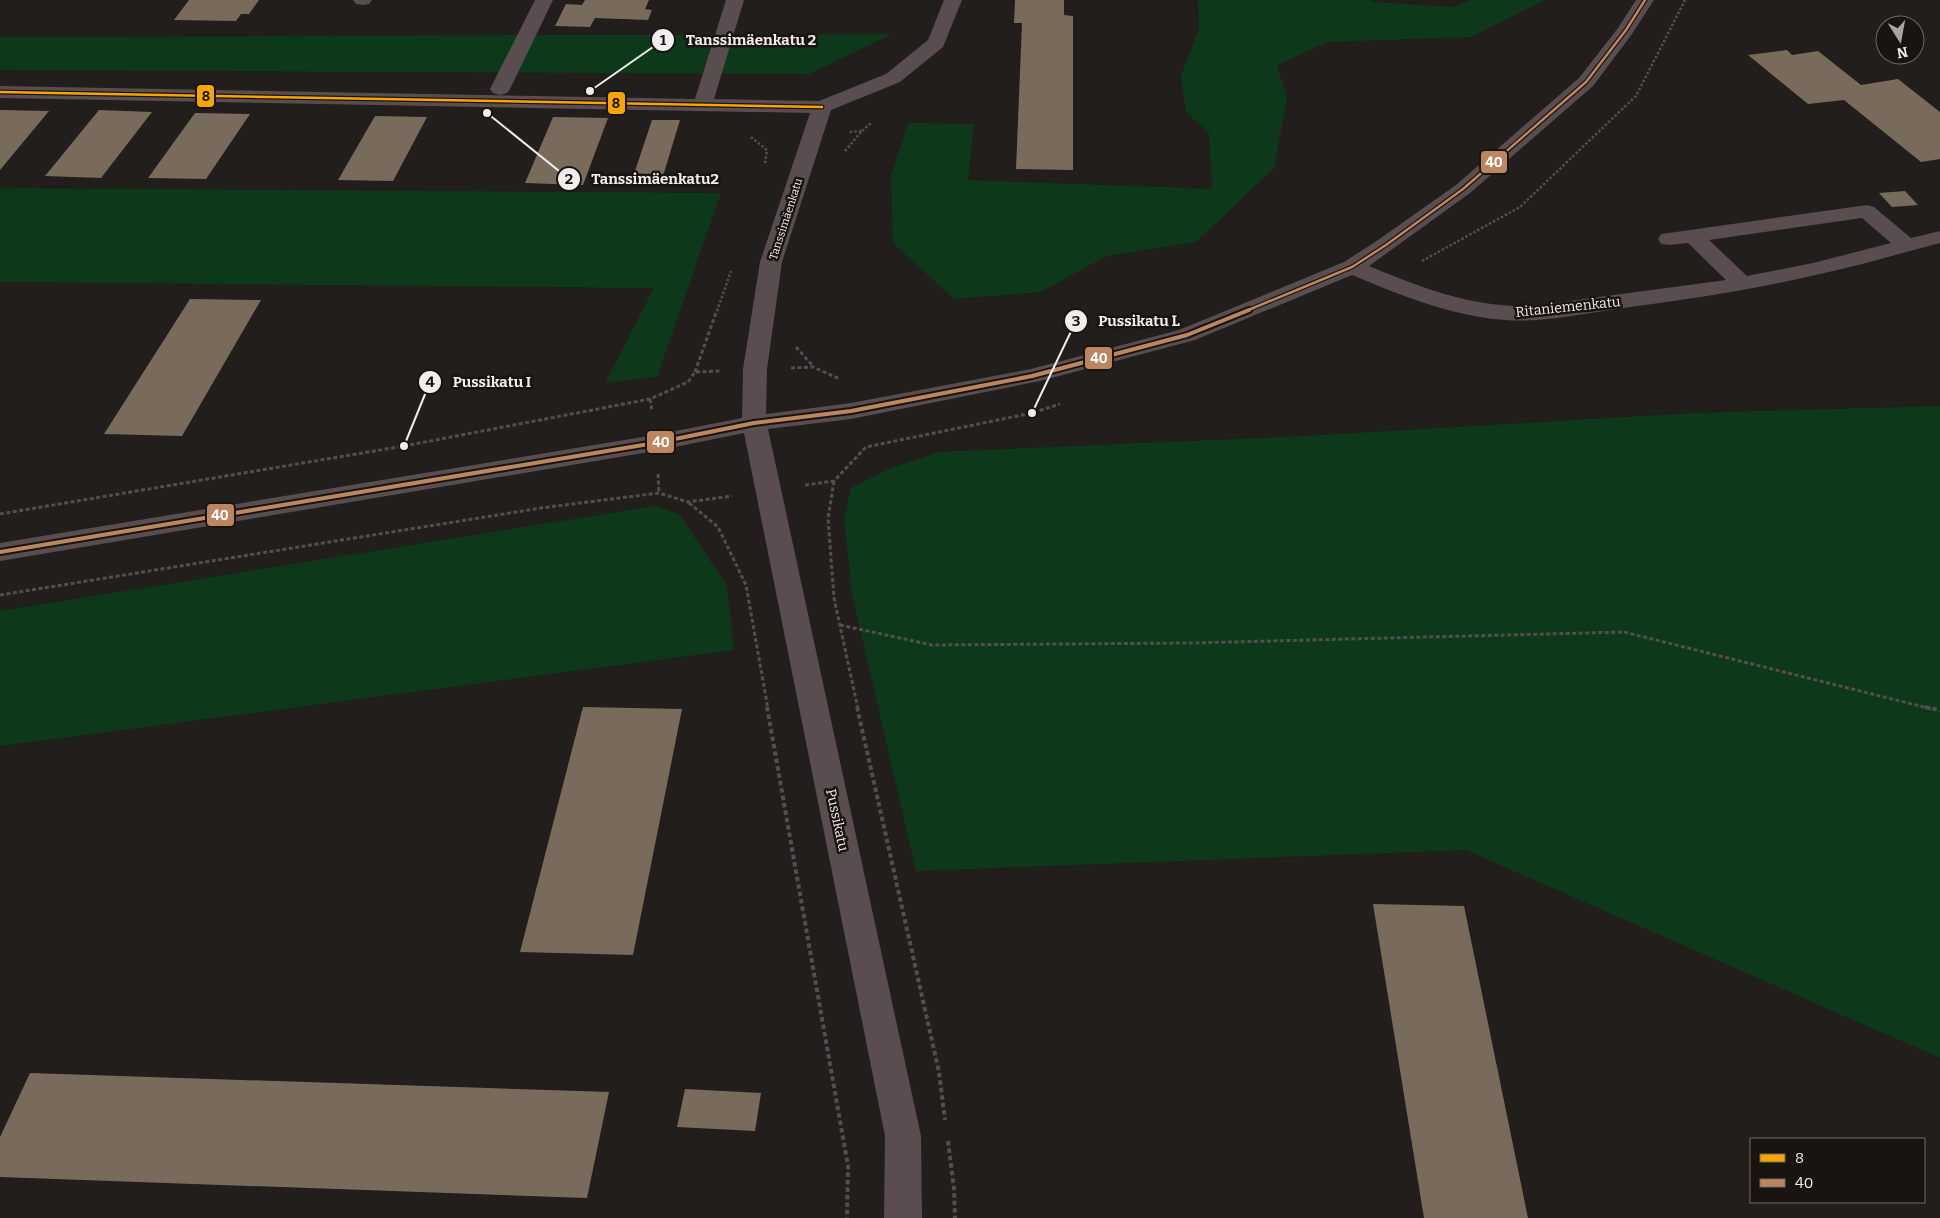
<svg xmlns="http://www.w3.org/2000/svg" width="1940" height="1218" font-family="Bitter,serif">
  <rect width="100%" height="100%" fill="#211e1b"/>
  <g fill="#0d391a">
    <polygon points="1198,0 1368,0 1374,2 1455,7 1470,0 1545,0 1471,37 1328,42 1277,65 1287,98 1274,168 1196,242 1107,256 1040,292 954,299 893,243 891,176 908,123 974,124 968,180 1212,189 1209,133 1186,112 1181,75 1199,29"/>
    <polygon points="892,34 809,74 0,70 0,37"/>
    <polygon points="0,188 721,193 657,377 605,383 654,288 0,282"/>
    <polygon points="1940,406 1940,1058 1466,850 916,871 852,594 844,519 851,488 891,468 939,452 1304,436 1694,413"/>
    <polygon points="655,506 679,514 727,586 734,650 0,746 0,611"/>
  </g>
  <g fill="#796b5c">
    <polygon points="189,0 259,0 249,14 241,14 236,21 174,20"/>
    <polygon points="585,0 649,0 645,9 652,10 648,20 595,18 590,27 555,26 566,4 582,5"/>
    <polygon points="1015,0 1064,0 1064,15 1073,16 1073,170 1016,169 1022,23 1014,23"/>
    <polygon points="1787,50 1792,55 1818,51 1861,85 1898,79 1940,112 1940,159 1921,162 1844,100 1808,104 1748,55"/>
    <polygon points="0,110 49,111 0,170"/>
    <polygon points="99,110 152,112 101,178 45,176"/>
    <polygon points="195,113 250,114 206,179 148,178"/>
    <polygon points="375,116 427,117 393,181 338,180"/>
    <polygon points="553,117 608,118 583,185 525,183"/>
    <polygon points="652,120 680,120 660,186 630,186"/>
    <polygon points="1905,191 1918,205 1892,207 1879,193"/>
    <polygon points="190,299 261,300 182,436 104,434"/>
    <polygon points="583,707 682,709 633,955 520,952"/>
    <polygon points="1373,904 1464,906 1528,1218 1424,1218"/>
    <polygon points="30,1073 609,1092 587,1198 0,1177 0,1137"/>
    <polygon points="685,1089 761,1093 755,1131 677,1127"/>
  </g>
  <g fill="none" stroke-linecap="round" stroke-linejoin="round">
    <g stroke="#554e4e" stroke-width="2.5" stroke-dasharray="2.5 2" stroke-linecap="butt">
      <polyline points="862,131 872,122"/>
      <polyline points="751,137 767,150 765,163"/>
      <polyline points="845,151 862,131 848,132"/>
      <polyline points="1422,261 1520,207 1636,96 1685,0"/>
      <polyline points="717,311 731,271"/>
    </g>
    <g stroke="#554e4e" stroke-width="3" stroke-dasharray="4 2.5" stroke-linecap="butt">
      <polyline points="796,347 813,366"/>
      <polyline points="791,368 813,367 840,379"/>
      <polyline points="695,372 717,310"/>
      <polyline points="650,399 652,411"/>
      <polyline points="658,474 659,493"/>
      <polyline points="834,481 828,518 834,598 858,709"/>
      <polyline points="805,485 834,481 866,447 1032,413 1060,404"/>
      <polyline points="689,503 718,527 746,585 768,709"/>
      <polyline points="0,514 404,446 650,399 688,382 695,372 720,371"/>
      <polyline points="0,595 541,508 659,493 688,502 732,496"/>
      <polyline points="840,625 932,645 1192,643 1624,632 1932,709"/>
    </g>
    <g stroke="#554e4e" stroke-width="4" stroke-dasharray="4.5 3" stroke-linecap="butt">
      <polyline points="767,707 848,1166 847,1218"/>
      <polyline points="857,707 939,1072 945,1120"/>
      <polyline points="1925,707 1940,710"/>
      <polyline points="948,1141 954,1189 955,1218"/>
    </g>
    <g fill="#594d50" fill-rule="evenodd">
      <polygon points="353,0 372,0 369,4 363,5 356,4"/>
      <polygon points="535,0 553,0 510,89 507,93 500,95 493,93 490,89"/>
      <path d="M 726,0 L 744,0 L 714,99 L 819,101 L 886,74 L 928,40 L 944,0 L 962,0 L 943,47 L 900,82 L 831,110 L 782,262 L 767,369 L 766,414 L 851,403 L 1031,369 L 1179,330 L 1344,262 L 1378,240 L 1456,185 L 1579,78 L 1618,28 L 1636,0 L 1654,0 L 1632,34 L 1593,86 L 1470,193 L 1369,266 C 1422,288 1473,308 1532,306 L 1726,280 L 1688,243 L 1669,245 L 1661,244 L 1658,239 L 1661,234 L 1669,233 L 1867,205 L 1874,207 L 1911,238 L 1940,231 L 1940,243 C 1897,254 1855,267 1811,276 C 1747,291 1682,300 1617,309 C 1580,314 1542,323 1504,320 C 1451,316 1400,295 1352,275 L 1195,340 L 1040,381 L 851,419 L 768,429 L 921,1136 L 922,1218 L 884,1218 L 885,1136 L 744,433 L 655,451 L 0,561 L 0,543 L 655,435 L 742,418 L 743,369 L 760,262 L 810,113 L 0,98 L 0,86 L 695,99 ZM 1862,218 L 1891,243 L 1813,263 L 1747,276 L 1709,240 Z"/>
    </g>
    <defs>
      <polyline id="bus-1" points="0,92 822,107"/>
      <polyline id="bus-2-far1" points="1246,311 1352,267 1386,245 1463,189 1586,82 1626,30 1645,0"/>
      <polyline id="bus-2" points="0,552 655,443 754,423 851,411 1032,376 1187,335 1249,310"/>
    </defs>
    <use href="#bus-1" stroke="#1a1410" stroke-width="5"/>
    <use href="#bus-2-far1" stroke="#1a1410" stroke-width="5"/>
    <use href="#bus-2" stroke="#1a1410" stroke-width="8"/>
    <use href="#bus-1" stroke="#f7a600" stroke-width="2.5"/>
    <use href="#bus-2-far1" stroke="#bb8660" stroke-width="2.5"/>
    <use href="#bus-2" stroke="#bb8660" stroke-width="4"/>
  </g>
  <g text-anchor="middle" dominant-baseline="central" stroke-width="5" stroke-linejoin="round" paint-order="stroke">
    <g font-size="11" fill="#f1edea" stroke="#1a1410">
      <text transform="translate(786 219) rotate(-72)">Tanssimäenkatu</text>
    </g>
    <g font-size="14" fill="#f1edea" stroke="#1a1410">
      <text transform="translate(1568 307) rotate(-6)">Ritaniemenkatu</text>
      <text transform="translate(837 820) rotate(78)">Pussikatu</text>
    </g>
  </g>
  <path fill="none" stroke="#f1edea" stroke-width="2" d="M590 91L663 40M487 113L569 179M1032 413L1076 321M404 446L430 382"/>
  <g fill="#f1edea" stroke="#1a1410" stroke-width="2">
    <circle cx="590" cy="91" r="5"/>
    <circle cx="487" cy="113" r="5"/>
    <circle cx="1032" cy="413" r="5"/>
    <circle cx="404" cy="446" r="5"/>
    <circle cx="663" cy="40" r="12"/>
    <circle cx="569" cy="179" r="12"/>
    <circle cx="1076" cy="321" r="12"/>
    <circle cx="430" cy="382" r="12"/>
  </g>
  <g font-size="15" text-anchor="middle" font-weight="bold" fill="#111">
    <text x="663" y="45">1</text>
    <text x="569" y="184">2</text>
    <text x="1076" y="326">3</text>
    <text x="430" y="387">4</text>
  </g>
  <g font-size="15" text-anchor="middle" font-weight="bold" fill="#f1edea" stroke="#1a1410" stroke-width="5" stroke-linejoin="round" paint-order="stroke">
    <text x="751" y="45">Tanssimäenkatu 2</text>
    <text x="655" y="184">Tanssimäenkatu2</text>
    <text x="1139" y="326">Pussikatu L</text>
    <text x="492" y="387">Pussikatu I</text>
  </g>
  <g stroke="#1a1410" stroke-width="2">
    <rect x="196" y="84" width="19" height="24" rx="5" fill="#f7a600"/>
    <rect x="607" y="91" width="19" height="24" rx="5" fill="#f7a600"/>
    <rect x="1480" y="150" width="28" height="24" rx="5" fill="#bb8660"/>
    <rect x="1084" y="346" width="29" height="24" rx="5" fill="#bb8660"/>
    <rect x="646" y="430" width="29" height="24" rx="5" fill="#bb8660"/>
    <rect x="206" y="503" width="29" height="24" rx="5" fill="#bb8660"/>
  </g>
  <g font-size="14" text-anchor="middle" font-weight="bold" fill="#fff">
    <text x="1494" y="167">40</text>
    <text x="1099" y="363">40</text>
    <text x="661" y="447">40</text>
    <text x="220" y="520">40</text>
  </g>
  <g font-size="14" text-anchor="middle" font-weight="bold" fill="#111">
    <text x="206" y="101">8</text>
    <text x="616" y="108">8</text>
  </g>
  <rect x="1750" y="1138" width="175" height="65" fill="#1a1410" stroke="#706b67"/>
  <rect x="1760" y="1154" width="25" height="8" fill="#f7a600" stroke="#706b67"/>
  <text x="1795" y="1163" font-size="15" fill="#f1edea">8</text>
  <rect x="1760" y="1179" width="25" height="8" fill="#bb8660" stroke="#706b67"/>
  <text x="1795" y="1188" font-size="15" fill="#f1edea">40</text>
  <g transform="translate(1900 40) rotate(169)"><circle r="24" fill="#1a1410" stroke="#706b67"/>
  <path d="M0-4L9 19L0 12L-9 19Z" fill="#a8a5a2"/>
  <text y="-8" font-size="14" font-weight="bold" text-anchor="middle" fill="#f1edea">N</text>
  </g>
</svg>
